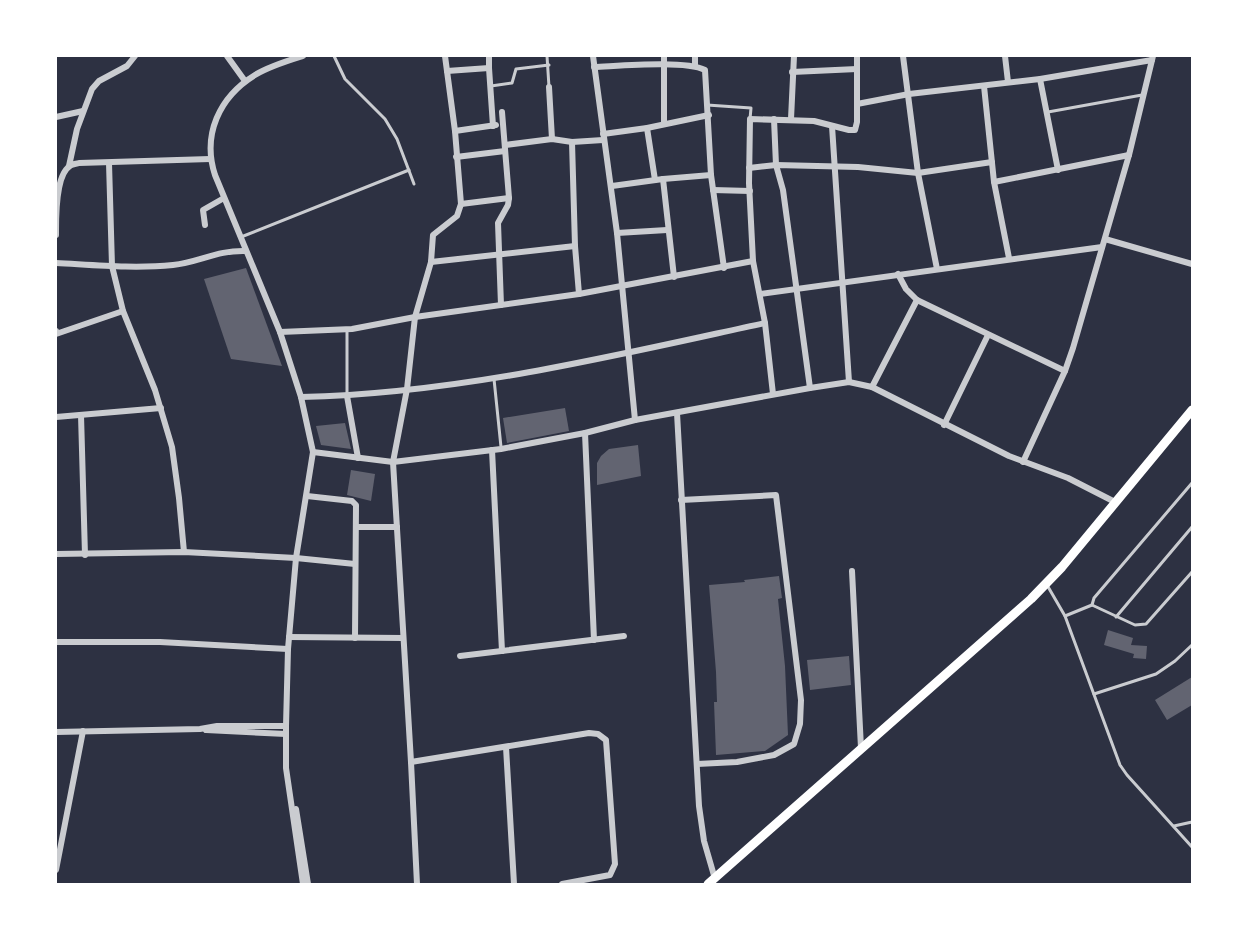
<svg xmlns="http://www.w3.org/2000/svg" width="1248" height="940" font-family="'Varela Round',sans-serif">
  <rect width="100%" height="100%" fill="#2d3142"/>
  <g fill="#626471">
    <polygon points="246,268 282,366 231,359 204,279"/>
    <polygon points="565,408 569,431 507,443 503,418"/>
    <polygon points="345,423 351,449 321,445 316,426"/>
    <polygon points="638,445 641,476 597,485 597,463 601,456 609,449"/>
    <polygon points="351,470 375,474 371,501 347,495"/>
    <polygon points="779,576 782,598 778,599 785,666 788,735 765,751 716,755 714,702 717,702 716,672 709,585 745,582 744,580"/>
    <polygon points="1108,630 1133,638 1131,645 1147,646 1146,659 1133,658 1134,654 1104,645"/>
    <polygon points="849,656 851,685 810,690 807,660"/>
    <polygon points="1192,677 1192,705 1167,720 1155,700"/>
  </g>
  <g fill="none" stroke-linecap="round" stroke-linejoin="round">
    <g stroke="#caccd0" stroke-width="3">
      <polyline points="334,56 345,79 385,119 397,139 414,184"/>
      <polyline points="547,56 549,87"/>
      <polyline points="491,86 512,83 516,69 549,65"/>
      <polyline points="707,105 751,108 750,119"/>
      <polyline points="1048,112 1142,95"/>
      <polyline points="241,237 409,170"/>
      <polyline points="494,379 501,447"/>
      <polyline points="347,394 347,329"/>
      <polyline points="1192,483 1094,598 1092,605 1135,625 1146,624 1192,572"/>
      <polyline points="1047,585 1065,616 1120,765 1127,775 1192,847"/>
      <polyline points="1065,616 1092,605"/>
      <polyline points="1116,617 1192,527"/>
      <polyline points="1094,694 1156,674 1175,661 1192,645"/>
      <polyline points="1174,826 1192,822"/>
    </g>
    <g stroke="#caccd0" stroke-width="6">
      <polyline points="227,56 245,81"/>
      <polyline points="489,56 489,68"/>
      <polyline points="593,56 617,233 635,420"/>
      <polyline points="695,56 695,66"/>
      <polyline points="903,56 918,173 937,269"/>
      <polyline points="1005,56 1008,82"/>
      <path d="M 594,67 C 619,66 685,60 705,70 L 711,175 L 724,268"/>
      <polyline points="447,71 489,68 493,126"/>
      <polyline points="792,72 857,69"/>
      <polyline points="1040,79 1058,170"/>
      <polyline points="984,86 994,182 1009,258"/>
      <polyline points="549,87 552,139"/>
      <polyline points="857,104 909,94 1040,79 1152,60"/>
      <polyline points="56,117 83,111"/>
      <polyline points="774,119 776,165 783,190 810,388"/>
      <polyline points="791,119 794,56"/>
      <polyline points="664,123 664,56"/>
      <polyline points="832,126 849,382"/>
      <polyline points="647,128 655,180"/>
      <polyline points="455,131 496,125"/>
      <polyline points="603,134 647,128 709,115"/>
      <polyline points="572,142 575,246 579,294"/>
      <polyline points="505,145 552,139 572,142 603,140"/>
      <polyline points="456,157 505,151"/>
      <polyline points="109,163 112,266 123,311 155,390 172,447 179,498 184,552"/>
      <polyline points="69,166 77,129 92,89 99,81 127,66 135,56"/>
      <polyline points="749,168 776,165 858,167 918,173 992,162"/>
      <polyline points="663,179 674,277"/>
      <polyline points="994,182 1129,155"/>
      <polyline points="612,186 663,179 711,175"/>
      <polyline points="713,190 750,191"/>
      <polyline points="461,204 509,198"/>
      <polyline points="205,225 203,210 224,198"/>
      <polyline points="617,233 667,230"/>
      <path d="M 56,235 C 56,219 55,175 70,166 C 72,164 76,164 79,163 L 210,159"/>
      <polyline points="1105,239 1192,264"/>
      <polyline points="431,262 575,246"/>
      <path d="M 56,263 C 94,265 134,269 173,265 C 200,262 217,250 246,251"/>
      <polyline points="898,274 906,289 917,300 1065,371"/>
      <polyline points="760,294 1102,247"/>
      <polyline points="501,305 498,223 508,205 509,198 502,112"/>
      <polyline points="56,331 56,334 123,311"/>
      <polyline points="280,332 352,329 415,317 579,294 753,261"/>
      <polyline points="872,387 917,300"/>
      <polyline points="773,394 765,323 753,261 749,183 750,119 814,121 849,130 855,130 857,122 857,56"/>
      <polyline points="347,396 358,458"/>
      <path d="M 301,397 C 457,394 613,356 765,323"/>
      <polyline points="677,413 699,806 704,841 715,879"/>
      <polyline points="81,415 85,555"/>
      <polyline points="56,417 161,408"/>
      <polyline points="944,425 988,335"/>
      <polyline points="585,433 594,640"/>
      <polyline points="492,450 502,651"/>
      <polyline points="313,452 393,462 501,449 585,433 635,420 810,388 849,382 872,387 1009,456 1068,478 1115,502"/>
      <polyline points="1023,462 1065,371 1073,348 1129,155 1153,56"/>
      <polyline points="307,496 352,501 356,505 355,638"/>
      <polyline points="681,500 776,495 801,700 800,724 794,744 774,755 737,762 697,764"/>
      <polyline points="356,527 397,527"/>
      <polyline points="56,554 184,552 296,558 355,564"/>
      <polyline points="852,571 861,748"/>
      <polyline points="289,637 403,638"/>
      <polyline points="56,642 160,642 288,649"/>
      <polyline points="460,656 624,636"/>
      <polyline points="206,730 286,734"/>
      <polyline points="56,732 200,729 217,726 286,726"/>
      <polyline points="506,747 514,884"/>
      <polyline points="411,762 589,733 598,734 606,740 615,864 610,875 562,884"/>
      <polyline points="296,809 308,884"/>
      <polyline points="56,870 83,731"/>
      <path d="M 303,884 L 286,768 L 286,726 L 288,649 L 296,558 L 313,452 L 301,397 L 280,332 L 215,175 C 202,135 219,97 255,75 C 270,66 287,61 303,56"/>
      <polyline points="417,884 411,762 393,462 407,389 415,317 431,262 433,235 457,216 461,204 455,131 445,56"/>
    </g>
    <polyline stroke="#fff" stroke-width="9" points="708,884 1031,599 1062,567 1192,410"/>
  </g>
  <rect width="1248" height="940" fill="none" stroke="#ffffff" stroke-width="114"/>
</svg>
